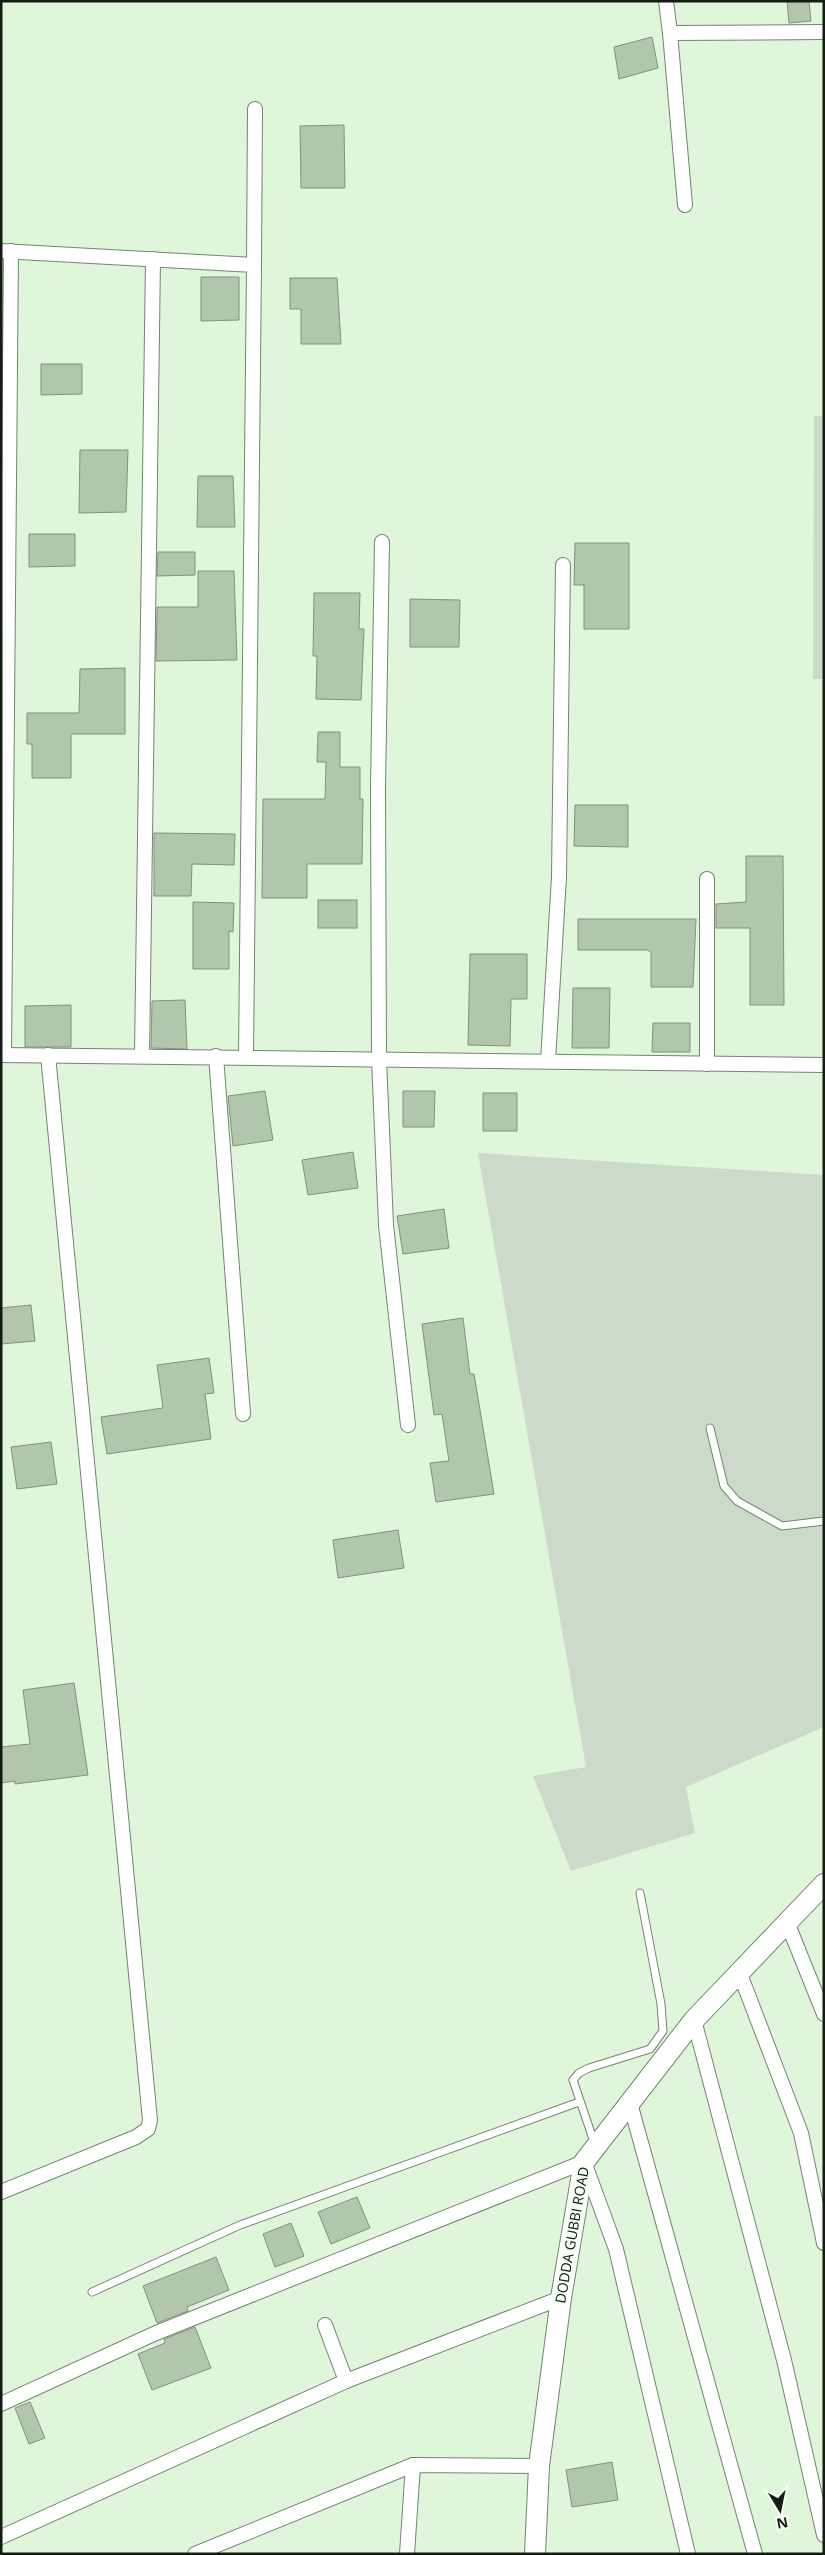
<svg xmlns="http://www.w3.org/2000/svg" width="825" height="2555" font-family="'Open Sans',sans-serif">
<rect width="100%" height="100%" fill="#dff6db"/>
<g fill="#ccdbc9">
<polygon points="814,416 824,416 824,679 813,679"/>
<polygon points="478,1153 824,1175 824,1727 686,1787 695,1833 571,1871 533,1776 586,1767"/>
</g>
<g fill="#b1c6ad" stroke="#7f937b">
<polygon points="787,1 809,1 811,21 789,23"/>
<polygon points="652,37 658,68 619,79 614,47"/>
<polygon points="344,125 345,188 301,188 300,126"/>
<polygon points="201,277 239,277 239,320 201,321"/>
<polygon points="290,278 337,278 341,344 301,344 301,309 290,309"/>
<polygon points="41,364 82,364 82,394 41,395"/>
<polygon points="80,450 128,450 126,512 79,513"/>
<polygon points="198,476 233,476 235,527 197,527"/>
<polygon points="29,534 75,534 75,566 29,567"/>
<polygon points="575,543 629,543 629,629 584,629 584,585 574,585"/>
<polygon points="158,552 195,552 195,575 157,576"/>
<polygon points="198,571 234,571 237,660 156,661 157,607 198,607"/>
<polygon points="314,593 360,593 359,629 364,629 361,700 316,699 317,656 313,656"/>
<polygon points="410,599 460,600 459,647 410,647"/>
<polygon points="125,668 125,734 71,734 71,778 32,778 32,744 27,744 27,713 79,713 80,669"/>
<polygon points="318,732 340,732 340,767 360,767 360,799 363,799 362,864 307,864 307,898 262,898 263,799 325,799 326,762 317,762"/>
<polygon points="575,805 628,805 628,847 574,846"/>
<polygon points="154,833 235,834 234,865 192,864 191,896 154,896"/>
<polygon points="746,856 783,856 784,1005 750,1005 750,928 716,928 716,904 746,902"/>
<rect x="318" y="900" width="39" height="28"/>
<polygon points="193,902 234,903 233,932 229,931 229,969 193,969"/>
<polygon points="578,919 696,919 693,987 651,987 651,952 647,950 578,950"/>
<polygon points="470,954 527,954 527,999 511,999 510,1046 468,1045"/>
<polygon points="573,988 610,988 609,1048 572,1048"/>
<polygon points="185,1000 187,1049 151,1048 152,1001"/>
<polygon points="71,1005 71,1047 25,1047 25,1006"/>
<polygon points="653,1023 690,1023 690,1052 652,1052"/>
<polygon points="265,1091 273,1140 233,1146 228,1096"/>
<polygon points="403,1091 435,1091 434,1127 403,1127"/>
<rect x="483" y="1093" width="34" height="38"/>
<polygon points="353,1152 358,1188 308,1195 302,1160"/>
<polygon points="444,1209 449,1248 403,1254 397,1216"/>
<polygon points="31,1305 35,1341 1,1344 1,1308"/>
<polygon points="463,1318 470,1374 474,1374 494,1494 436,1502 430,1463 449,1461 442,1414 434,1415 422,1324"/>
<polygon points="209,1358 214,1393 205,1394 211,1439 107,1454 101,1417 163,1408 157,1365"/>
<polygon points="51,1442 57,1484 17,1489 11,1447"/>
<polygon points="398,1530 404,1568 338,1578 333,1540"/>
<polygon points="74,1683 88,1775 15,1784 15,1781 1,1783 1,1747 30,1744 23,1690"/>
<polygon points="357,2197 370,2228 331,2244 318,2212"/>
<polygon points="291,2223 304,2256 275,2267 263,2234"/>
<polygon points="216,2257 229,2290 187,2307 188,2311 157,2323 143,2286"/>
<polygon points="195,2327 211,2368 152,2390 138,2354 165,2343 164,2339"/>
<polygon points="30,2402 45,2438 29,2444 15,2408"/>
<polygon points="612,2462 618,2500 572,2507 566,2470"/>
</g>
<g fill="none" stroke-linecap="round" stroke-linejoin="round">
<g stroke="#72866f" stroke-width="9">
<g id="service">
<polyline points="710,1428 724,1486 737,1501 782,1526 824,1521"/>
<polyline points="595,2145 573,2080 579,2073 589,2068 650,2049 663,2031 661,2004 640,1893"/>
<polyline points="92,2292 240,2225 579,2102"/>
</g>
</g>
<g stroke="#72866f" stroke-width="16">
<g id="minor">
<polyline points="666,1 670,33 824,32"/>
<polyline points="670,33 685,205"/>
<polyline points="1,251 254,265 246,1057"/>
<polyline points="254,265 255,109"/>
<polyline points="382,542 378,788 379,1059 386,1225 408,1425"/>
<polyline points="1,1055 824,1065"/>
<polyline points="4,1055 11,251"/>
<polyline points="142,1055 153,259"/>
<polyline points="216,1056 243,1414"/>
<polyline points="548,1061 559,877 563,565"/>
<polyline points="707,1064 707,879"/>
<polyline points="787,1922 824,2014"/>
<polyline points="740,1974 801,2133 824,2243"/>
<polyline points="694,2020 784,2360 824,2535"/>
<polyline points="630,2103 755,2554"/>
<polyline points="1,2192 136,2137 148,2129 150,2120 48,1055"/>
<polyline points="325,2325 346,2381"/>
<polyline points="1,2404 156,2333 584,2162 616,2249 688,2554"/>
<polyline points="1,2537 346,2381 561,2298"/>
<polyline points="195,2554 413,2465 539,2466"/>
<polyline points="407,2554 413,2465"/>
</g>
</g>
<g stroke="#72866f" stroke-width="22">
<polyline id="secondary" points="535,2554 539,2466 561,2298 584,2162 694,2020 824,1884"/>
</g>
<use href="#service" stroke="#fff" stroke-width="7"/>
<use href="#minor" stroke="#fff" stroke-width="14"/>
<use href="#secondary" stroke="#fff" stroke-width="20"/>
</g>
<g text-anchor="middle" stroke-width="5" stroke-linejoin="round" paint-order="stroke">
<g font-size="14" fill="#131b12" stroke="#f5fef4">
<text transform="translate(572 2235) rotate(-80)" y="5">DODDA GUBBI ROAD</text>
</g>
</g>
<rect width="825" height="2555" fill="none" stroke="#131b12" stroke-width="5"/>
<g transform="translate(780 2510) rotate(170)" stroke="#f5fef4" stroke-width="4" paint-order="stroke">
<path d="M0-4L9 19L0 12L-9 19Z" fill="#131b12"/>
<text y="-8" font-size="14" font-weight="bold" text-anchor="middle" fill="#131b12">N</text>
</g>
</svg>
